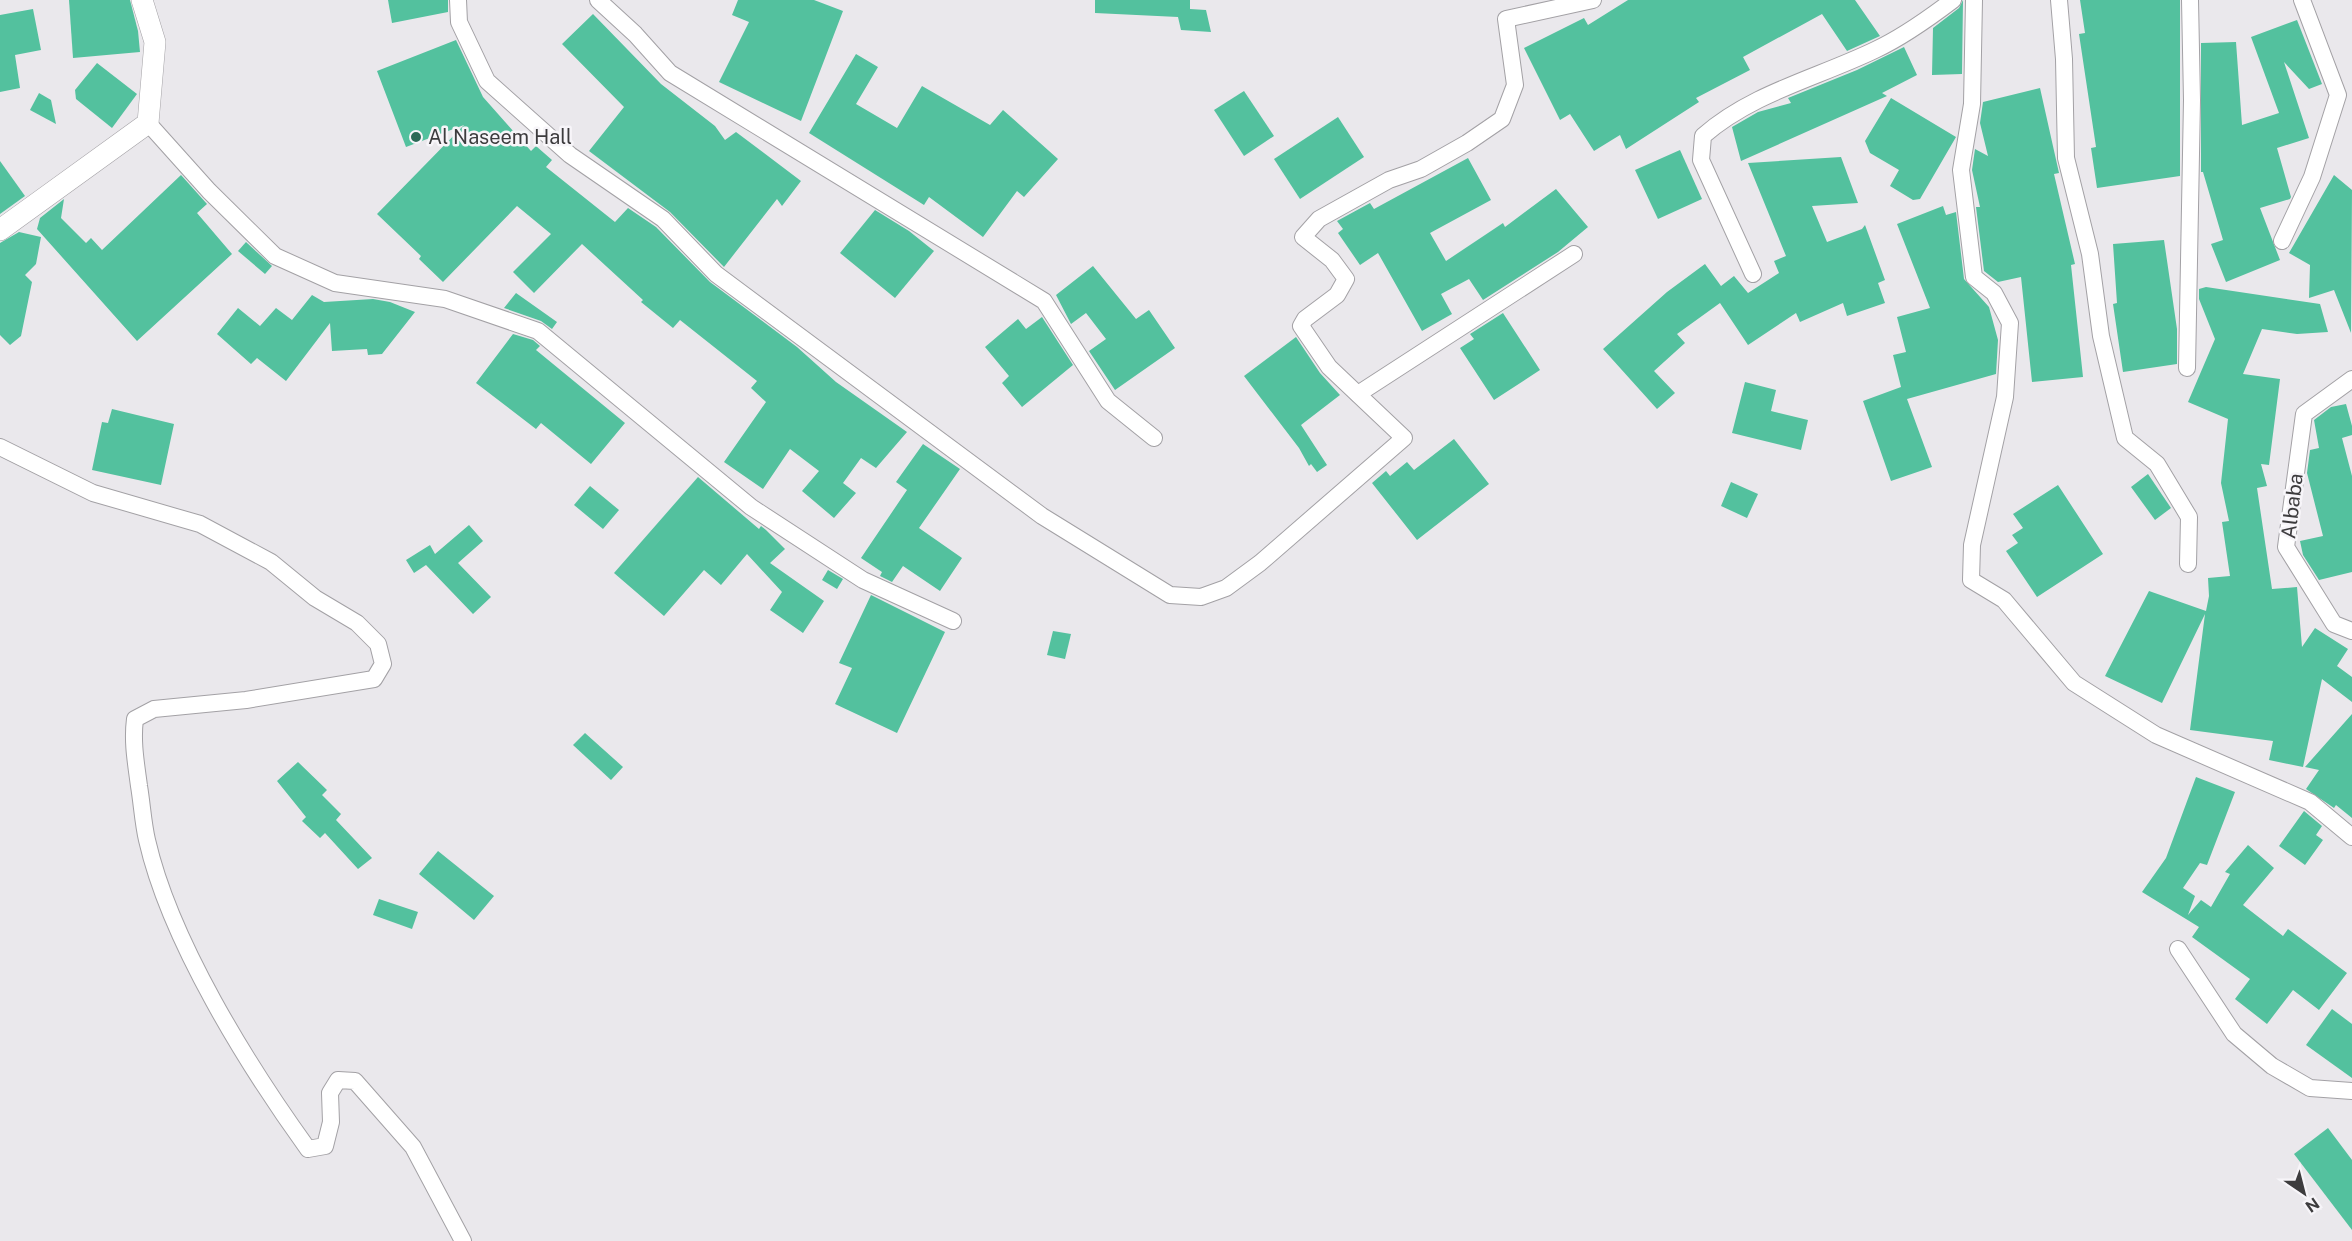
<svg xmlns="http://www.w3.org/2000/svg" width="2352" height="1241" font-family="'Public Sans',sans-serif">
<rect width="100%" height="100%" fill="#eae8ec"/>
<g fill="#53c19e">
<polygon points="69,0 130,0 138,31 140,52 73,58"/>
<polygon points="388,0 448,0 448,12 392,23"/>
<polygon points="738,0 814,0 843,11 801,121 719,82 749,22 732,15"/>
<polygon points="1095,0 1190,0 1190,9 1206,10 1211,32 1181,30 1178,17 1095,13"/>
<polygon points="1628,0 1855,0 1880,36 1847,51 1822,14 1743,57 1750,70 1696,98 1699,102 1626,149 1620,135 1594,151 1570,114 1560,120 1524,48 1584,18 1588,25"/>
<polygon points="1963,0 1962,74 1932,75 1933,28 1959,8"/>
<polygon points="2080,0 2180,0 2180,176 2097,188 2091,148 2096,147 2079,34 2085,33"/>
<polygon points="33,9 41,50 15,55 20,88 0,92 0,15"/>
<polygon points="593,14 661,84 715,126 725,140 736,132 801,181 782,206 777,199 724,267 670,212 589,151 624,107 562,44"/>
<polygon points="2297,20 2322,84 2309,89 2284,62 2309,138 2277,148 2291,197 2290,199 2260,208 2280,260 2226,282 2211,244 2223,240 2203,172 2201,172 2201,43 2236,42 2242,125 2279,113 2251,37"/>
<polygon points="456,40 483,97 531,151 536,146 552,160 546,167 615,222 628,208 656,227 710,282 797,347 836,382 907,432 876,468 861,458 843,483 856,493 834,518 802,491 819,471 790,449 763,489 724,462 766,402 751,388 757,381 680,320 673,328 641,302 643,300 582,244 534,293 513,272 551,234 517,206 443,282 419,259 421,256 377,214 464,125 406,147 377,71"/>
<polygon points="1904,47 1917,75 1882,93 1887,96 1741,161 1732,127 1758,112 1791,103 1788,98 1857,70"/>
<polygon points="856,54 878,67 856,104 897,128 922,86 990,125 1003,110 1058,159 1024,197 1017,191 983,237 929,197 924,205 809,133"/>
<polygon points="97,63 137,94 112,128 76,99 75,90"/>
<polygon points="2040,88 2059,173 2054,174 2075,264 2071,265 2083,377 2032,382 2021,277 1998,282 1984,271 1976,207 1980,207 1972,170 1975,149 1988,156 1980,123 1983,102"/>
<polygon points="1244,91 1274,136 1244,156 1214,110"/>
<polygon points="39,93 51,100 56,124 30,110"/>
<polygon points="1891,98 1956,137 1920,199 1913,200 1890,186 1899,170 1870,153 1865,141"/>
<polygon points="1338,117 1364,157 1300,199 1274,159"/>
<polygon points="1680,150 1702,199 1658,219 1635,170"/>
<polygon points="1841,157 1858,203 1812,206 1827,242 1862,229 1865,225 1885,280 1878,283 1885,303 1847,316 1843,303 1800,322 1796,313 1748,345 1720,303 1677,334 1685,343 1654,371 1675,393 1657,409 1603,349 1667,292 1705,264 1721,286 1734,276 1748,293 1779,273 1774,261 1786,256 1748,163"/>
<polygon points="1468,158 1491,200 1430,233 1446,261 1503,223 1505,227 1556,189 1588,227 1558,252 1483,300 1469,279 1441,294 1452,314 1422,331 1378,253 1360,265 1338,233 1343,229 1337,221 1370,203 1374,209"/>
<polygon points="0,161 25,196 0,214"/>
<polygon points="181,175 207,204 197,213 232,254 137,341 37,229 40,218 64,199 61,218 86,243 91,238 102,250"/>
<polygon points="2334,175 2352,190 2351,333 2334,290 2309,298 2310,265 2289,253"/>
<polygon points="1943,206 1946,215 1956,212 1964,279 1989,307 1998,340 1996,374 1907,399 1932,467 1891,481 1863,401 1901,387 1893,355 1906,352 1897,317 1930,308 1897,224"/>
<polygon points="875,210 909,231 934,251 895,298 840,253"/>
<polygon points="19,232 41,237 36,264 25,275 32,282 21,336 10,345 0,335 0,243"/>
<polygon points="2164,240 2177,329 2177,364 2123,372 2113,304 2117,303 2113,244"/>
<polygon points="246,242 272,266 265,274 238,251"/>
<polygon points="1093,266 1136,319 1149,310 1175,348 1115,390 1089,351 1106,339 1086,313 1071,324 1056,295"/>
<polygon points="2206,287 2320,304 2328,332 2297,334 2262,329 2243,374 2280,379 2269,465 2261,464 2267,486 2257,488 2272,589 2297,587 2302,647 2315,628 2348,649 2337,666 2352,677 2352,702 2322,679 2303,767 2269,760 2273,741 2190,730 2205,614 2162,703 2105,676 2149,591 2206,611 2209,596 2208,578 2230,576 2222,522 2229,521 2221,483 2228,419 2188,402 2215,339 2199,299 2199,289"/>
<polygon points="516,293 557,322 552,329 541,321 504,308"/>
<polygon points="312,295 324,302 373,299 390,302 415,312 382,354 368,355 367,349 332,351 330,323 286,381 257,358 251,364 217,334 238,308 260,326 276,308 292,320"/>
<polygon points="1503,313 1540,370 1494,400 1460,348 1474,339 1470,334"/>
<polygon points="1042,317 1073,365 1022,407 1002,383 1009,376 985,347 1018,319 1026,329"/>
<polygon points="513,334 533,340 540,346 536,350 625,423 591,464 541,423 536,429 476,383"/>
<polygon points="1296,337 1320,373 1340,395 1301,425 1327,465 1317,472 1311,464 1309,466 1299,448 1244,376"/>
<polygon points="1745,382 1776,390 1771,411 1808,420 1801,450 1732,433"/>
<polygon points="2346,404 2352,426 2352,435 2342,438 2352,476 2352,572 2319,580 2303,555 2300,541 2323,536 2307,473 2310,450 2319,448 2314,420 2331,407"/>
<polygon points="112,409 174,424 161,485 92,470 102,422 108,423"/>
<polygon points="1454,439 1489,484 1417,540 1372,483 1386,471 1390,476 1407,462 1414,470"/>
<polygon points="923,444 960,469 919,528 962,558 940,591 903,566 892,582 880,576 882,572 861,558 907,490 896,482"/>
<polygon points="2148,474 2171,508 2155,520 2131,487"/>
<polygon points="698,477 759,529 761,526 766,530 785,549 770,563 824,601 803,633 770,610 782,592 747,554 721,585 704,570 664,616 614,573"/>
<polygon points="1731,482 1758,494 1747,518 1721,506"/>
<polygon points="2058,485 2103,554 2037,597 2006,551 2018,543 2012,535 2023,528 2013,514"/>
<polygon points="590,486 619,510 603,529 574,505"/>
<polygon points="469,525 483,541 458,563 491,597 473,614 426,565 414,573 406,560 430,545 435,554"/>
<polygon points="828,570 843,579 837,589 822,580"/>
<polygon points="871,595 945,632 897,733 835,704 852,668 839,663"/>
<polygon points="1053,631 1071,634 1065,659 1047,655"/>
<polygon points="2352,714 2352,818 2336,805 2334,808 2306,789 2319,770 2305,767"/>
<polygon points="585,733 623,767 611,780 573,745"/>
<polygon points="298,762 327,790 322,795 341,814 336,820 372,858 358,869 325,833 320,838 302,821 306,817 277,781"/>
<polygon points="2196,777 2235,792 2207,865 2200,863 2183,888 2195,896 2188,915 2201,900 2211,907 2230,874 2225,872 2248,845 2274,868 2243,905 2283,936 2288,929 2347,973 2319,1010 2293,990 2267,1024 2235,999 2250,979 2192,937 2199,927 2142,892 2166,858"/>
<polygon points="2304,811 2322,826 2316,835 2323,840 2305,865 2279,846"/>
<polygon points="438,851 494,896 474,920 419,874"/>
<polygon points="379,899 418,912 412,929 373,915"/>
<polygon points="2332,1009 2352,1024 2352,1078 2306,1045"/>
<polygon points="2328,1128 2352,1160 2352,1230 2294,1154"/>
</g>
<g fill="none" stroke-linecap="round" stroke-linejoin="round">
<g stroke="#a3a1a5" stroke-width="18">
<g id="minor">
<polyline points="458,0 459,22 487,81 570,155 663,219 716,274 1042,516 1170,595 1201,597 1226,588 1260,563 1404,438 1329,367 1301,326 1305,319 1337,295 1346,279 1332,260 1303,237 1319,219 1389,180 1421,169 1467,143 1502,119 1515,85 1506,19 1593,0"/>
<polyline points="598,0 635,34 670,73 1044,301 1108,401 1154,438"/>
<polyline points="1974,0 1972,104 1961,170 1974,277 1994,293 2010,323 2005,397 1972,545 1971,580 2004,600 2074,683 2156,735 2310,802 2352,837"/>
<polyline points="2059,0 2064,59 2066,158 2090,254 2101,336 2125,438 2157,464 2189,517 2188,564"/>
<polyline points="148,123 209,191 275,256 335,283 445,299 538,331 751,507 863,580 953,621"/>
<polyline points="2282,241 2312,177 2338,95 2302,0"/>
<path d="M1753,274L1701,160L1703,136C1752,93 1817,78 1875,50C1903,37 1928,19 1953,0"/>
<polyline points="2187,368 2192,100 2190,0"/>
<polyline points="2352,379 2304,414 2286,547 2334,624 2352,631"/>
<polyline points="1358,394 1574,254"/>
<path d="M0,447L93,493L200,524L271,562L315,598L357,623L378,644L383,664L374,679L246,700L154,709L135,719C132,742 136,763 139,786C142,804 143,823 147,840C170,941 248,1066 308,1149L325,1146L331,1122L330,1093L338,1080L355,1081L413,1147L463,1241"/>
<polyline points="2178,949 2234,1034 2272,1066 2310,1088 2352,1091"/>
</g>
</g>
<g stroke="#a3a1a5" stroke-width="22">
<polyline id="tertiary" points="0,230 148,123 155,42 142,0"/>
</g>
<use href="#minor" stroke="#fff" stroke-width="16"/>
<use href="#tertiary" stroke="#fff" stroke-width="21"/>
</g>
<circle fill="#2c6a56" stroke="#f7f5f9" stroke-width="2" cx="416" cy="137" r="6"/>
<g text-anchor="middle" stroke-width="5" stroke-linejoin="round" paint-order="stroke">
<g font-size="20" fill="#3d3c3e" stroke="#f7f5f9" text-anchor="start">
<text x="428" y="144">Al Naseem Hall</text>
</g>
<g font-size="20" fill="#3d3c3e" stroke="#f7f5f9">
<text transform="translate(2292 506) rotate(-83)" y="7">Albaba</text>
</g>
</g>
<g transform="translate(2304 1193) rotate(145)" stroke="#f7f5f9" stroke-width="4.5" paint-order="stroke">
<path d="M0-4.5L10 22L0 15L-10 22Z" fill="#3d3c3e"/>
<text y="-9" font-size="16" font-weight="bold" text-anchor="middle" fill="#3d3c3e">N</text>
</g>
</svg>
